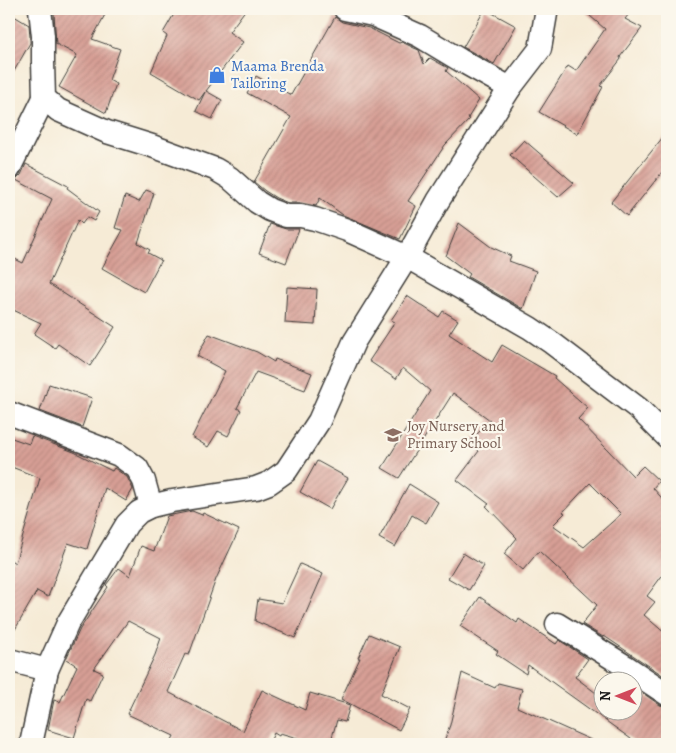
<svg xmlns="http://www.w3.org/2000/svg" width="676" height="753" font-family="Alegreya,serif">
<defs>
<pattern id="building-hatch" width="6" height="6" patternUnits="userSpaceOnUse" patternTransform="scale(1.25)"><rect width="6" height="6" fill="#d79f95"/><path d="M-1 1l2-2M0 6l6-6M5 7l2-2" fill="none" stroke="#b88880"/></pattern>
</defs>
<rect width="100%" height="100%" fill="#fbf7ec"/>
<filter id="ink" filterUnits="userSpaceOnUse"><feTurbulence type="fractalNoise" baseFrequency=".02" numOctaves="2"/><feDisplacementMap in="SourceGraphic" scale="10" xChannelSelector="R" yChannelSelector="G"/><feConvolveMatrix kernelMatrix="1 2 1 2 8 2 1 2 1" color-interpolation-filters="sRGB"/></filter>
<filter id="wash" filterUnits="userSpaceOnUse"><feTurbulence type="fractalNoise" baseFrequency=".0096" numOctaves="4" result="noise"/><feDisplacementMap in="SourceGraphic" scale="20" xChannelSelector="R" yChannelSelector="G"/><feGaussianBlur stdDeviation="1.12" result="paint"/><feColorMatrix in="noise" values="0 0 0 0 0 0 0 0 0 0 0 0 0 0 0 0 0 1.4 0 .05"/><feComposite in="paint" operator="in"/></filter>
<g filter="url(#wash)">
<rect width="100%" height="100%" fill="#f6ebd6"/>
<g id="blocks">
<g fill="url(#building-hatch)" fill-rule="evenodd">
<polygon points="56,9 108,9 92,39 120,49 109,80 116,84 106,113 59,87 77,55 56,44 54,13"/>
<polygon points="177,9 246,9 229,32 243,42 206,91 222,100 212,119 196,111 205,92 199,100 151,72 167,36 163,33"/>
<polygon points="485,9 516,26 494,64 463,47"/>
<polygon points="582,9 633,9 625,19 642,28 620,57 621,59 600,86 603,87 577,134 539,112 568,66 576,71 605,29"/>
<polygon points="9,13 29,25 30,37 30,43 9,80"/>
<polygon points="335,17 342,22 369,28 399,43 402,42 414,48 419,50 424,64 430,58 448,68 446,71 479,100 468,118 470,119 445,145 408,201 416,206 400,239 343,215 320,198 316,206 301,203 288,203 276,198 265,191 254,182 291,117 247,93 256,76 291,95"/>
<polygon points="667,132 667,166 627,216 611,202"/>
<polygon points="524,140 574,183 558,197 510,155"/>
<polygon points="26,164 68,186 67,188 99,212 94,221 87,217 82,224 78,220 49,284 115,327 90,366 58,344 55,348 34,334 41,323 9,308 9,271 15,259 23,263 52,199 16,180 21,175"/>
<polygon points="146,190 154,193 138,243 150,250 148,253 161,260 144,292 102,268 123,230 115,228 125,196 139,202"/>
<polygon points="459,223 491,247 511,256 509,261 536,271 523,309 468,277 470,274 446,256"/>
<polygon points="270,224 286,229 299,229 286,263 259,253"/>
<polygon points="287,287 317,289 315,325 285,323"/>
<path d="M407,296L439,317L443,311L458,320L449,334L492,362L502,345L555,376L554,378L588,408L578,419L633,476L643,466L659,481L653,488L667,504V569L647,596L655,602L644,615L667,635V678L604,636L603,637L582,624L597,605L539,551L523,570L504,554L517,538L486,506L489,504L457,480L479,451L470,442L490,420L453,393L399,478L382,468L430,391L403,368L396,379L369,361L395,322L391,320ZM590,483L621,514L584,547L553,525L565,513L563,512Z"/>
<polygon points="209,334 257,352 274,362 275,359 312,373 305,390 256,372 237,408 241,410 228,436 218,431 208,447 192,437 225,371 197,356"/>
<polygon points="49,384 92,398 82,427 40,411"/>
<polygon points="32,436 74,452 112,471 114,468 127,477 133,489 126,501 105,488 87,549 68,543 48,597 37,591 9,640 9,559 15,563 40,478 9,466 9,437 29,444"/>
<polygon points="317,461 348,478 330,509 300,492"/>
<polygon points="409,484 438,502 426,523 412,515 395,547 379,538"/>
<polygon points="192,511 202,515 203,513 239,530 216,579 189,655 185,654 168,692 243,731 262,690 305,710 310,693 350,705 345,722 337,720 330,744 318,744 280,733 279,736 274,733 269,744 170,744 174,736 127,714 155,655 161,638 128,621 94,669 103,673 90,701 86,699 74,738 48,730 54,700 60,702 77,666 66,659 80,629 108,587 106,585 119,568 130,576 141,546 154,551 167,516"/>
<polygon points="463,553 484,566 469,590 448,578"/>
<polygon points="300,564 323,574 295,638 255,621 258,599 282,603"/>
<polygon points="480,597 517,623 519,619 556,644 559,640 588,659 575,677 604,699 604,710 634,710 634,687 660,705 667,707 667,744 638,744 528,665 526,674 496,654 498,651 460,626"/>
<polygon points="369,634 400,647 381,694 410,709 399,730 341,699 360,658 358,658"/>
<polygon points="462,673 495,688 498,683 522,689 517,707 600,744 443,744 450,725"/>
</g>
</g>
</g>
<g filter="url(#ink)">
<use href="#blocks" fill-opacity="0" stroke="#3d3b38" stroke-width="1"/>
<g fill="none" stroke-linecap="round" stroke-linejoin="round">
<g stroke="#3d3b38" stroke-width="25">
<g id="minor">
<polyline points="40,9 43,36 43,62 44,98 58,110 107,132 152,146 215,169 230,178 257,202 270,210 286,216 301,216 315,219 347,230 407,257 530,328 552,343 639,409 667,437"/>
<polyline points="345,9 373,15 420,36 460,60 510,88"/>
<polyline points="9,169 44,98"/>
<polyline points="9,413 119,455 137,468 144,481 151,506"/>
<polyline points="557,624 625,666 667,694"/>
<polyline points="9,660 47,670"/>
<polyline points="31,744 47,670 68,623 127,524 139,512 151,506 172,501 256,488 269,483 286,471 319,421 354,342 407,257 438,201 510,88 540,49 546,14 546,9"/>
</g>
</g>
<use href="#minor" stroke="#fff" stroke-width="22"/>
</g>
</g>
<defs>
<g id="shop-bare" transform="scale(1.35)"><path d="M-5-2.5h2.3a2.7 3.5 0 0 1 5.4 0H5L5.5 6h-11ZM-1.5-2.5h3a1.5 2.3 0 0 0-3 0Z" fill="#3f7fe0" stroke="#fbf7ec" stroke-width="2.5" paint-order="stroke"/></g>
<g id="school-bare" transform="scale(1.35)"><path d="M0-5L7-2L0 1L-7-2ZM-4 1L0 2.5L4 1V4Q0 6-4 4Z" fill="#8d6e63" stroke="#fbf7ec" stroke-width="2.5" paint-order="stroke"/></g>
</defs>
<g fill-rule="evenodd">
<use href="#shop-bare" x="217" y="75"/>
<use href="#school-bare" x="393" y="435"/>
</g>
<g text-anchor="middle" stroke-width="4.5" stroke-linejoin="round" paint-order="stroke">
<g font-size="15" fill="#366cbe" stroke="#fbf7ec" text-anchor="start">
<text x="231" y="71">Maama Brenda<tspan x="231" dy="17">Tailoring</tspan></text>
</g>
<g font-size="15" fill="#785e54" stroke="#fbf7ec" text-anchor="start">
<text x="407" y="431">Joy Nursery and<tspan x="407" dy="17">Primary School</tspan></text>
</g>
</g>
<rect width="676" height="753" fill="none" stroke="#fbf7ec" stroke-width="30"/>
<g transform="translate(618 696) rotate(270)"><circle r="24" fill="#fbf7ec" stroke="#a29f99"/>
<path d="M0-4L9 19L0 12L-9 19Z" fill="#d1495b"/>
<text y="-8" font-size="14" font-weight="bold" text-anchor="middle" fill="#1c1c1c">N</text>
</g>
</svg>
